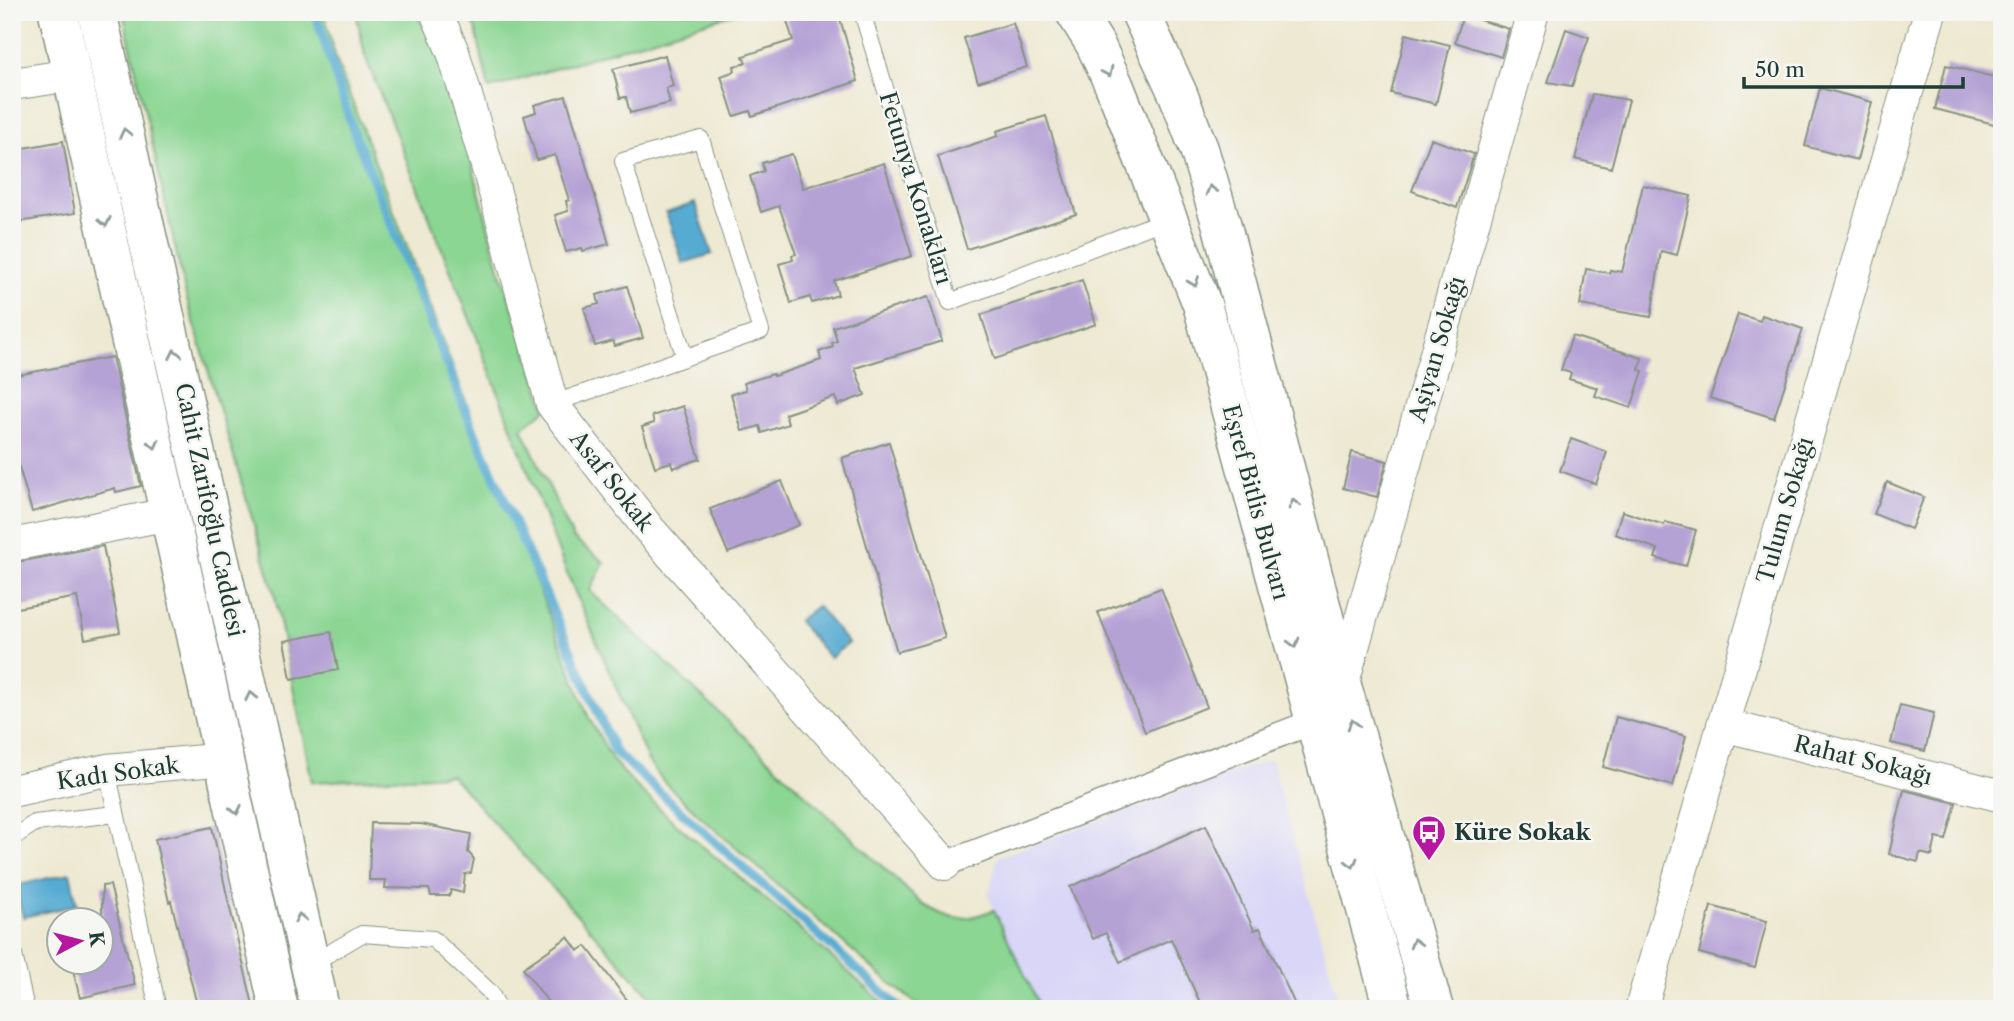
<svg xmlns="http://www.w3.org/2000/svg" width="2014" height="1021" font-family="'Libre Caslon Text',serif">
<rect width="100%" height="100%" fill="#f6f6f2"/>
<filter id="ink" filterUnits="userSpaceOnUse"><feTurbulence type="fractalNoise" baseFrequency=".0143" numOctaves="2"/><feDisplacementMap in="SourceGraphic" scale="14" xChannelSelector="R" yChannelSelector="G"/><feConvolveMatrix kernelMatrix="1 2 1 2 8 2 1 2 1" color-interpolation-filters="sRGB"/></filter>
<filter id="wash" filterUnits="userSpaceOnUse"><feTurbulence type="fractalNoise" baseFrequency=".00686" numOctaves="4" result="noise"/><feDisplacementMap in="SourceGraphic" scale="28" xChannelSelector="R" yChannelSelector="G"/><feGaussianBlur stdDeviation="1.57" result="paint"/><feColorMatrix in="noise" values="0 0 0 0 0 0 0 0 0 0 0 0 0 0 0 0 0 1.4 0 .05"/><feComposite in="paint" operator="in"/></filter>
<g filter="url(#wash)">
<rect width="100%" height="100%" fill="#eee9d2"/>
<polygon fill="#d9d6f7" points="1271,759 1341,1009 1041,1009 988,896 998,857"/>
<g fill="#8bd693" stroke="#558a64" stroke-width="2">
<polygon points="123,12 324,12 336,59 440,334 589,718 613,761 639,789 676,824 775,907 890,1009 662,1009 451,775 312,782 274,592 186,296"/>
<path d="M356,12H414L432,38L461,121L497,261L546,409L522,428L573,538L604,562L590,591L922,904C955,922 958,922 994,910L1041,1009H923L880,975L702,818L664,782L648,761L566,571L478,340L365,56Z"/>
<polygon points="467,12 739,12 489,89 476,30"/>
</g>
<g fill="#57abd2" stroke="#3b7483" stroke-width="2">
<polygon points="695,203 712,254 683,263 666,213"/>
<polygon points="817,606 848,643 830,658 798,621"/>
<polygon points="70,873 77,905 23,917 15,886"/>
</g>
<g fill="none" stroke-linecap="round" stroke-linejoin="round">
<polyline stroke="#57abd2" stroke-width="9" points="315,12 352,127 469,419 615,752 901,1009"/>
</g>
<g id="blocks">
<g fill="#b5a2d5">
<polygon points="784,12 838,12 858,81 752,116 750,111 734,116 721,76 735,71 734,66 746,63 743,56 793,40"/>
<polygon points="1463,15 1509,29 1501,57 1455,42"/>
<polygon points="1013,23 1027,67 978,82 964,38"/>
<polygon points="1566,29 1589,37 1572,86 1548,82"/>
<polygon points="1406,34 1450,45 1436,104 1391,93"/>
<polygon points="665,55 673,86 666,88 670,103 630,113 626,97 620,98 613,69"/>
<polygon points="1946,65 2002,79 2002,109 1998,125 1935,109"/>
<polygon points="1820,88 1872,102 1857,160 1805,146"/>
<polygon points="1592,94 1629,100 1611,168 1575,159"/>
<polygon points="566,96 609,244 583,251 582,248 566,252 555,215 568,211 566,201 569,200 555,155 537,160 524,116 536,112 534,105"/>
<polygon points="1046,116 1076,214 967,249 938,156 998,136 997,131"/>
<polygon points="1431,139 1474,154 1457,208 1412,191"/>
<polygon points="63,141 75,213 12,223 12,150"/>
<polygon points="792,154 803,188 884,163 912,256 834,281 838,295 812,303 810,297 791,303 779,264 793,260 792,255 796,254 779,206 761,212 750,176 764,171 762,163"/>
<polygon points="1643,185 1691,196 1677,255 1661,251 1651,317 1580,305 1586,269 1609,273 1610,270 1622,272"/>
<polygon points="1082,280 1096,324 995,359 981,315"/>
<polygon points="627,286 643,338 615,346 613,341 595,346 584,308 599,304 597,295"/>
<polygon points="928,297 942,341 855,368 865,395 838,405 835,397 785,414 788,424 762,433 760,426 742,431 731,394 746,390 744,383 773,374 774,376 821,360 819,352 833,347 832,343 837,341 833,327"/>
<polygon points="1738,314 1760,321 1762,315 1803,329 1774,418 1710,398"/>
<polygon points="1572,336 1642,358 1639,370 1643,371 1631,408 1595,396 1598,388 1569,379 1571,373 1561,370"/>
<polygon points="112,357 141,486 116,492 115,488 32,512 12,443 12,376"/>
<polygon points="683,406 700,459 673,468 671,462 655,467 642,427 654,423 652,416"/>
<polygon points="1571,439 1607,452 1596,484 1560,471"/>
<polygon points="889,442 945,638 897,652 842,458"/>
<polygon points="1352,452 1387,461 1377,497 1343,488"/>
<polygon points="782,481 799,525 728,553 710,509"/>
<polygon points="1887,482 1924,497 1911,529 1874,514"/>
<polygon points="1622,511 1664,525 1665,522 1696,530 1686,566 1655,558 1658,549 1615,534"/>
<polygon points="103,546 120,632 85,639 77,597 12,609 12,563"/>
<polygon points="1161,588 1207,707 1145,732 1098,612"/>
<polygon points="331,632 338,670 291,679 284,641"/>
<polygon points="1900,705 1934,713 1925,751 1891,743"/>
<polygon points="1616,717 1686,736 1673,786 1603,767"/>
<polygon points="1904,790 1956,803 1946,840 1936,838 1932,856 1920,853 1918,862 1889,854"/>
<polygon points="371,823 421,824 471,834 468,852 474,859 471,873 465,874 463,893 451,890 449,896 431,896 429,889 385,888 386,880 369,880"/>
<polygon points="1206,825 1254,930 1260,928 1297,1009 1203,1009 1171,939 1120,962 1106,933 1093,939 1070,887"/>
<polygon points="212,827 228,900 254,1009 198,1009 171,901 169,902 155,839"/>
<polygon points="110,885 135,985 80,998 71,962 102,962 102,886"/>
<polygon points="1711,906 1767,921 1755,968 1699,953"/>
<polygon points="568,937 578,951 586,946 634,1009 553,1009 523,968"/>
</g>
</g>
</g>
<g filter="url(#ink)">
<use href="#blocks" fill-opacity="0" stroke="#869383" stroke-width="2"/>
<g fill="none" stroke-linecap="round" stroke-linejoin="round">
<g stroke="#869383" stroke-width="18">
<g id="service">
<polyline points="862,12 950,302 1168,219"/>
<polyline points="552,404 761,331 701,139 623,161 685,358"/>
<polyline points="107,770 158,1009"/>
<polyline points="12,838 35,823 116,814"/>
<polyline points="12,946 26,1009"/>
<polyline points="311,964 362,934 433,939 490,992 499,1009"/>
</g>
</g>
<g stroke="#869383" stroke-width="27">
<polyline id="pedestrian" points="945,864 1315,721"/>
</g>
<g stroke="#869383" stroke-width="34">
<g id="minor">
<polyline points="436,12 453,52 494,189 552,404 649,529 945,864"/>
<polyline points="12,84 72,75"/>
<polyline points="12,545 169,514"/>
<polyline points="1342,686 1533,12"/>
<polyline points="1723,725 2002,796"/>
<polyline points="12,791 107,770 225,759"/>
<polyline points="1641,1009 1930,12"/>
</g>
</g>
<g stroke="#869383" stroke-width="41">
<g id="secondary">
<polyline points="58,12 279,1009"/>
<polyline points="97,12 320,1009"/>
</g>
</g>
<g stroke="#869383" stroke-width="41">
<g id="primary">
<polyline points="1075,12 1095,44 1114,85 1202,304 1393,1009"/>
<polyline points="1140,12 1178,94 1199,149 1222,226 1342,686 1434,1009"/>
</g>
</g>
<use href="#service" stroke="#fff" stroke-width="16"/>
<use href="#pedestrian" stroke="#fff" stroke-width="24"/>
<use href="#minor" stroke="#fff" stroke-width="32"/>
<use href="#secondary" stroke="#fff" stroke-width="38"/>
<use href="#primary" stroke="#fff" stroke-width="38"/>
</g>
<defs><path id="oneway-chevron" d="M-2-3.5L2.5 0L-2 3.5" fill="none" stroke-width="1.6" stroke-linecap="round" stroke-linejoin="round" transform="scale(1.75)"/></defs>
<g stroke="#8f9e9a">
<use href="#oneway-chevron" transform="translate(1108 72) rotate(65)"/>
<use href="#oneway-chevron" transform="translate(125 133) rotate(-103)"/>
<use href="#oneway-chevron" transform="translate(1211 190) rotate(-107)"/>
<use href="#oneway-chevron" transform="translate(105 222) rotate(78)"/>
<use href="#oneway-chevron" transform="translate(1194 282) rotate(69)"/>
<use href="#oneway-chevron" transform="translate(175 354) rotate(-102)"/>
<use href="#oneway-chevron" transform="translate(154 444) rotate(77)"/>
<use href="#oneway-chevron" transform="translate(1294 504) rotate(-105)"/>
<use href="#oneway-chevron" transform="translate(1294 643) rotate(75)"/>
<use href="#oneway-chevron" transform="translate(251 696) rotate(-102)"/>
<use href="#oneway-chevron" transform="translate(1353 724) rotate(-106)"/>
<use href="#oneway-chevron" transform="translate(236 810) rotate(78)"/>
<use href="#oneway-chevron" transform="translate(1352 863) rotate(75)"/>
<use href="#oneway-chevron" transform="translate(300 918) rotate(-102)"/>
<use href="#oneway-chevron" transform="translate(1415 943) rotate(-106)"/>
</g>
</g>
<defs>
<g id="bus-pin" transform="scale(1.75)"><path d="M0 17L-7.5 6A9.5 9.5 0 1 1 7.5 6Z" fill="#b5179e" stroke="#f6f6f2"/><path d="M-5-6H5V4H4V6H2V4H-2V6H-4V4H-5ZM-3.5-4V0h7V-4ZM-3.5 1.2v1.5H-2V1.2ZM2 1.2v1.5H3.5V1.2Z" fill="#fff"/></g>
</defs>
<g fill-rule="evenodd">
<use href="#bus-pin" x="1429" y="832"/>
</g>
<g text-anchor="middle" stroke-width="5" stroke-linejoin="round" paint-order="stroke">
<g font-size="23" fill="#1f3d34" stroke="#f6f6f2">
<text transform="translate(916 188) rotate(73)" y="8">Fetunya Konakları</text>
<text transform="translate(1437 349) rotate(-74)" y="8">Aşiyan Sokağı</text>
<text transform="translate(612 481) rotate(52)" y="8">Asaf Sokak</text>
<text transform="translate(1256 502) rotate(75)" y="8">Eşref Bitlis Bulvarı</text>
<text transform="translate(210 510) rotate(78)" y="8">Cahit Zarifoğlu Caddesi</text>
<text transform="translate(1785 510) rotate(-74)" y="8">Tulum Sokağı</text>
<text transform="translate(1863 760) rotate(14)" y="8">Rahat Sokağı</text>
<text transform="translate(118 773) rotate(-8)" y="8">Kadı Sokak</text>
</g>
<g font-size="23" font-weight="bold" fill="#1f3d34" stroke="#f6f6f2" text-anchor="start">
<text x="1454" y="840">Küre Sokak</text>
</g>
</g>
<rect width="2014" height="1021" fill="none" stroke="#f6f6f2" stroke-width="42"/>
<g transform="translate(80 941) rotate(83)"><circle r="33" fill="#f6f6f2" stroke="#a0aca6" stroke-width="2"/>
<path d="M0-5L12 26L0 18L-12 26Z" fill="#b5179e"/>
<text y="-10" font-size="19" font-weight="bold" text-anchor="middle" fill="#1f3d34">K</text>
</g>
<path d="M1744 77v10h219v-10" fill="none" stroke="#1f3d34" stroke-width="3.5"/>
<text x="1755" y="77" font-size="21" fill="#1f3d34" stroke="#f6f6f2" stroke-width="5" paint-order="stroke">50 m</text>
</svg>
